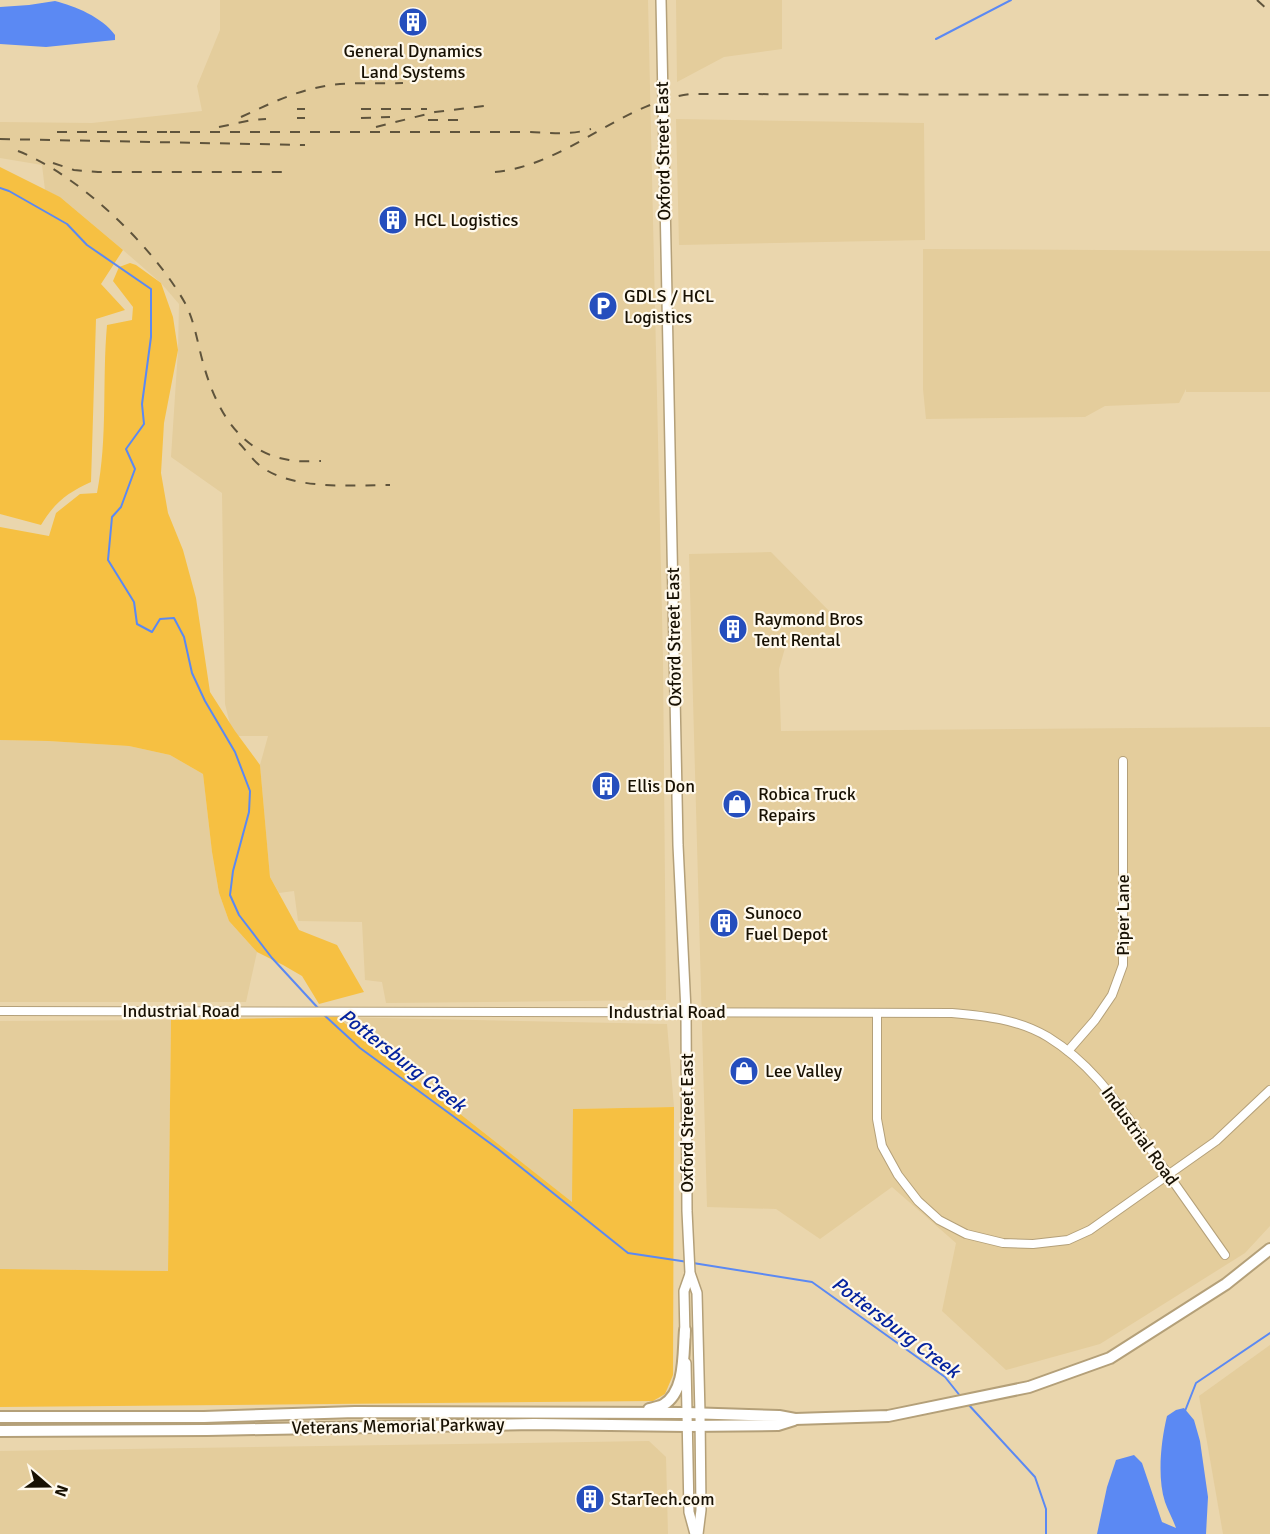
<svg xmlns="http://www.w3.org/2000/svg" width="1270" height="1534" font-family="Signika,sans-serif">
<rect width="100%" height="100%" fill="#ead6ad"/>
<g fill="#e4cd9c">
<polygon points="220,0 648,0 663,659 666,1000 386,1003 382,982 365,980 362,922 298,921 294,891 279,893 270,877 260,765 268,736 233,736 225,704 222,493 171,457 178,350 179,304 161,283 123,250 60,197 45,190 42,165 0,158 0,122 92,123 202,111 197,86 220,30"/>
<polygon points="676,0 782,0 782,49 724,57 677,82"/>
<polygon points="676,119 924,123 925,240 679,245"/>
<polygon points="923,249 1270,251 1270,392 1186,392 1186,389 1179,403 1105,406 1085,417 926,419 923,389"/>
<polygon points="771,552 839,621 832,638 785,648 779,669 781,731 1270,727 1270,1226 1245,1253 1100,1344 1006,1370 942,1311 956,1243 892,1187 820,1239 776,1209 707,1207 689,554"/>
<polygon points="0,740 48,741 129,746 170,755 203,774 212,852 219,893 229,921 257,952 246,1002 0,1002"/>
<polygon points="337,1017 667,1024 674,1107 573,1109 573,1203"/>
<polygon points="171,1020 168,1271 0,1269 0,1021"/>
<polygon points="1270,1345 1270,1534 1223,1534 1199,1396"/>
<polygon points="649,1441 666,1457 668,1534 0,1534 0,1451"/>
</g>
<g fill="#f6c042">
<path d="M0,167L60,197L123,250L101,284L125,310L96,319L91,482C67,493 55,502 41,525L0,514Z"/>
<path d="M130,263L136,265L161,283L173,317L178,350L164,423L161,473L168,513L183,550L196,598L210,692L235,731L260,765L270,877L299,930L337,945L364,992L319,1004L302,976L283,965L257,952L229,921L219,893L212,852L203,774L170,755L129,746L48,741L0,740V527L49,536L56,513L80,494L97,493C108,438 102,381 107,325L132,320L133,307L113,281L119,267Z"/>
<polygon points="337,1017 572,1202 573,1109 674,1107 673,1375 665,1394 653,1401 0,1407 0,1269 168,1271 171,1020"/>
</g>
<g fill="#5b89f3">
<path d="M55,1C75,6 102,17 115,35V40L46,47L0,44V7L29,5Z"/>
<path d="M1184,1408L1194,1420L1200,1441L1208,1497L1206,1534H1097L1107,1487L1116,1460L1134,1455L1142,1463L1162,1522L1176,1528C1173,1519 1168,1511 1165,1502C1157,1477 1161,1441 1167,1416L1176,1410Z"/>
</g>
<g fill="none" stroke-linecap="round" stroke-linejoin="round">
<g stroke="#5b89f3" stroke-width="2">
<polyline points="936,39 1011,0"/>
<polyline points="0,188 9,191 67,224 87,245 151,289 151,337 142,404 144,424 126,449 135,469 121,507 112,517 108,560 134,602 137,624 152,632 160,619 174,618 184,637 192,673 205,701 235,752 250,791 249,812 233,871 230,895 239,915 272,958 318,1008"/>
<polyline points="323,1014 360,1048 498,1149 628,1253 688,1262"/>
<polyline points="693,1263 812,1282 945,1377 961,1397"/>
<polyline points="967,1403 1035,1477 1046,1509 1046,1534"/>
<polyline points="1185,1411 1196,1383 1270,1333"/>
</g>
<g stroke="#b4a079" stroke-width="10">
<g id="minor">
<path d="M0,1011L952,1013C985,1016 1018,1019 1048,1037C1095,1066 1119,1106 1151,1150C1176,1185 1200,1220 1225,1255"/>
<polyline points="877,1013 877,1119 882,1146 898,1175 918,1201 939,1220 966,1234 1003,1243 1033,1244 1068,1240 1090,1230 1216,1141 1270,1090"/>
<polyline points="1068,1051 1095,1020 1112,995 1123,965 1123,761"/>
</g>
</g>
<g stroke="#b4a079" stroke-width="12">
<g id="major">
<polyline points="661,0 678,845 686,1011 687,1211 690,1273 697,1293 700,1414 701,1510 698,1534"/>
<polyline points="685,1337 684,1291 690,1274"/>
<polyline points="686,1363 689,1512 695,1534"/>
</g>
</g>
<g stroke="#b4a079" stroke-width="14">
<g id="highway">
<path d="M649,1409C653,1408 659,1407 663,1405C686,1392 683,1353 685,1330"/>
<polyline points="0,1417 204,1417 355,1412 687,1413 779,1416 795,1419 888,1416 1029,1387 1110,1358 1226,1284 1270,1249"/>
<polyline points="0,1431 207,1430 534,1424 687,1426 778,1425 794,1420"/>
</g>
</g>
<use href="#minor" stroke="#fff" stroke-width="8"/>
<use href="#major" stroke="#fff" stroke-width="9"/>
<use href="#highway" stroke="#fff" stroke-width="10"/>
<g stroke="#5f543c" stroke-width="2" stroke-dasharray="10 10" stroke-linecap="butt">
<polyline points="1257,0 1270,12"/>
<polyline points="297,109 305,109"/>
<polyline points="361,109 427,109"/>
<path d="M241,117C265,106 289,94 315,88C343,81 375,84 403,83"/>
<polyline points="297,118 305,118"/>
<polyline points="361,118 390,117"/>
<polyline points="428,120 461,120"/>
<polyline points="219,127 252,120 266,119"/>
<polyline points="376,127 435,112 493,105"/>
<polyline points="57,132 177,132"/>
<path d="M170,132H524C547,132 568,136 591,129"/>
<polyline points="0,139 305,145"/>
<path d="M18,151C79,175 153,246 185,303C194,320 197,340 202,359C214,405 237,452 289,460C299,462 310,461 321,461"/>
<polyline points="53,163 74,170 98,172 289,172"/>
<path d="M495,172C567,165 619,104 690,94L1270,95"/>
<path d="M239,443C245,449 251,458 258,464C289,491 351,485 390,485"/>
</g>
</g>
<defs>
<g id="building-disc" transform="scale(1.5)"><circle r="9.5" fill="#254ebd" stroke="#fff9ec"/><path d="M-4-6H4V6H1V3H-1V6H-4ZM-2.5-4.3h1.7v1.8h-1.7ZM.8-4.3h1.7v1.8H.8ZM-2.5-1h1.7V.8h-1.7ZM.8-1h1.7V.8H.8Z" fill="#fff"/></g>
<g id="parking-disc" transform="scale(1.5)"><circle r="9.5" fill="#254ebd" stroke="#fff9ec"/><path d="M-3.5-5.5H1a3.5 3.5 0 0 1 0 7H-1V5.5H-3.5ZM-1-3.4V-.6H.8a1.4 1.4 0 0 0 0-2.8Z" fill="#fff"/></g>
<g id="shop-disc" transform="scale(1.5)"><circle r="9.5" fill="#254ebd" stroke="#fff9ec"/><path d="M-5-2.5h2.3a2.7 3.5 0 0 1 5.4 0H5L5.5 6h-11ZM-1.5-2.5h3a1.5 2.3 0 0 0-3 0Z" fill="#fff"/></g>
</defs>
<g fill-rule="evenodd">
<use href="#building-disc" x="413" y="22"/>
<use href="#building-disc" x="393" y="220"/>
<use href="#parking-disc" x="603" y="306"/>
<use href="#building-disc" x="733" y="629"/>
<use href="#building-disc" x="606" y="786"/>
<use href="#shop-disc" x="737" y="804"/>
<use href="#building-disc" x="724" y="923"/>
<use href="#shop-disc" x="744" y="1071"/>
<use href="#building-disc" x="590" y="1499"/>
</g>
<g text-anchor="middle" stroke-width="4.5" stroke-linejoin="round" paint-order="stroke">
<g font-size="18" fill="#181103" stroke="#fff9ec" text-anchor="start">
<text x="413" y="57" text-anchor="middle">General Dynamics<tspan x="413" dy="21">Land Systems</tspan></text>
<text x="414" y="226">HCL Logistics</text>
<text x="624" y="302">GDLS / HCL<tspan x="624" dy="21">Logistics</tspan></text>
<text x="754" y="625">Raymond Bros<tspan x="754" dy="21">Tent Rental</tspan></text>
<text x="627" y="792">Ellis Don</text>
<text x="758" y="800">Robica Truck<tspan x="758" dy="21">Repairs</tspan></text>
<text x="745" y="919">Sunoco<tspan x="745" dy="21">Fuel Depot</tspan></text>
<text x="765" y="1077">Lee Valley</text>
<text x="611" y="1505">StarTech.com</text>
</g>
<g font-size="18" fill="#181103" stroke="#fff9ec">
<text transform="translate(663 151) rotate(-91)" y="6">Oxford Street East</text>
<text transform="translate(674 637) rotate(-91)" y="6">Oxford Street East</text>
<text transform="translate(1123 915) rotate(-90)" y="6">Piper Lane</text>
<text x="181" y="1017">Industrial Road</text>
<text x="667" y="1018">Industrial Road</text>
<text transform="translate(687 1123) rotate(-90)" y="6">Oxford Street East</text>
<text transform="translate(1140 1136) rotate(54)" y="6">Industrial Road</text>
<text transform="translate(398 1426) rotate(-1)" y="6">Veterans Memorial Parkway</text>
</g>
<g font-size="20" font-style="italic" fill="#05239e" stroke="#fff9ec">
<text transform="translate(403 1060) rotate(38)" y="7">Pottersburg Creek</text>
<text transform="translate(896 1327) rotate(37)" y="7">Pottersburg Creek</text>
</g>
</g>
<g transform="translate(48 1486) rotate(110)" stroke="#fff9ec" stroke-width="4.5" paint-order="stroke">
<path d="M0-4.5L10 22L0 15L-10 22Z" fill="#181103"/>
<text y="-9" font-size="16" font-weight="bold" text-anchor="middle" fill="#181103">N</text>
</g>
</svg>
